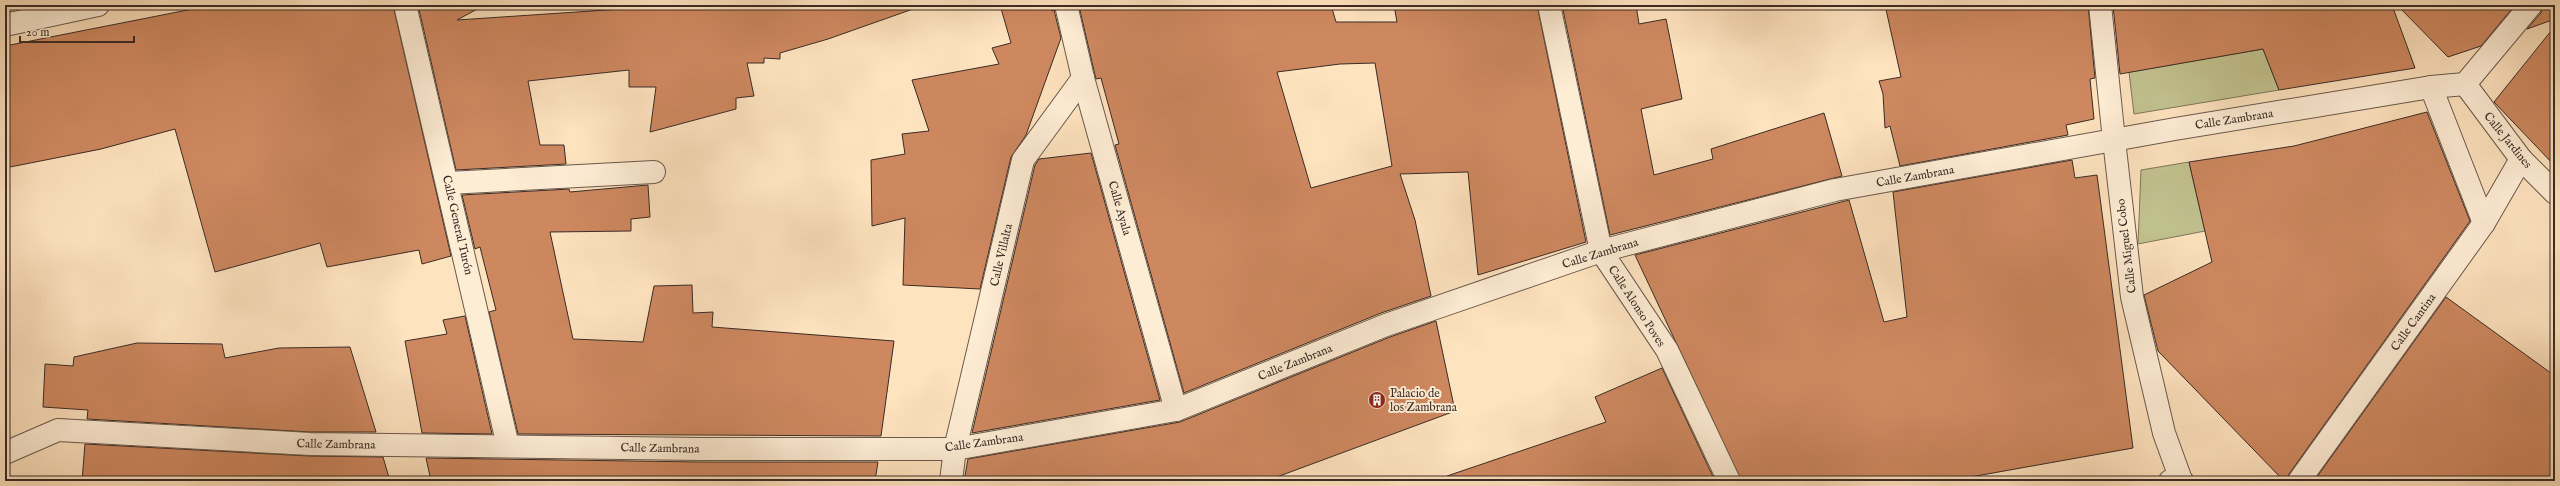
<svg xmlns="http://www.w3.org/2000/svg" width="2560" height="486" font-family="'IM FELL English',serif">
<rect width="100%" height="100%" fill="#fee3bf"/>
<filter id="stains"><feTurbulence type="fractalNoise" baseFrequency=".005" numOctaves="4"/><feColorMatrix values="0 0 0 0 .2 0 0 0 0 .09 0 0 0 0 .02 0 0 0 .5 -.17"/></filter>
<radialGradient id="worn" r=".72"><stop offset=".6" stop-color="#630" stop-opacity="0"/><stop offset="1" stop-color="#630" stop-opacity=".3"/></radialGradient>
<g fill="#c2c390" stroke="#7e775b">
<polygon points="2263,49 2279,90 2134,114 2129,72"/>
<polygon points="2189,162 2205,231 2138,244 2141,170"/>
</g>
<g fill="#ce8860" stroke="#3a2b26" fill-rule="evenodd">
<polygon points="213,5 393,5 451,256 422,264 419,250 327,267 320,243 215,272 175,129 101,149 5,168 5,46"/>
<polygon points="418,5 485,5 457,20 682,5 912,5 913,9 828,39 780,53 780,59 764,58 764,63 747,63 754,96 736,98 736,109 650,132 656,87 629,87 629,70 528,81 540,145 564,145 566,164 456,170"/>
<polygon points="1000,5 1051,5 1052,11 1054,10 1061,38 1026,135 1011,157 980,289 903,285 905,218 872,226 871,160 905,154 902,134 929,131 912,80 999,64 992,48 1011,43"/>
<path d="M1331,5L1336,22H1397L1394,5H1537L1586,242L1478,275L1468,172L1400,174L1415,220L1431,296L1381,313L1184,393L1115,145L1119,144L1101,78L1096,79L1095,75L1079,6ZM1375,63L1392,166L1311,188L1277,72L1340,64Z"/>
<polygon points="1562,5 1636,5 1639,24 1666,19 1682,99 1641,109 1654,175 1713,159 1711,149 1824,113 1842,176 1610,235"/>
<polygon points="1885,5 2088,5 2095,78 2090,79 2094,119 2066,125 2068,135 1900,166 1890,126 1885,128 1883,94 1879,81 1901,77"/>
<polygon points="2113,5 2392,5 2415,68 2279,90 2263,49 2120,74"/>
<polygon points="2397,5 2515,5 2481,46 2448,57"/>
<polygon points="2543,5 2555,5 2555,19 2527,29 2541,13"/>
<polygon points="2555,26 2555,166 2494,102"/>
<polygon points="2427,112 2470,221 2289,474 2287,481 2284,481 2158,351 2144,295 2212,262 2189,162 2294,146"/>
<polygon points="1091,153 1160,400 972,433 1035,165 1039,159"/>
<polygon points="2072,160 2075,178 2097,175 2133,448 1948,481 1741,481 1635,255 1849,200 1884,322 1907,317 1893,192"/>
<polygon points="648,185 650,217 631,219 631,231 550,232 573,339 643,342 654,286 692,285 693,313 713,312 712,327 894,341 881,436 518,434 489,312 496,310 480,247 475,249 462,195 569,189 570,192"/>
<polygon points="2446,297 2555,376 2555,481 2314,481"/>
<polygon points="465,316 492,434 422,433 405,341 447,334 443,320"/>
<polygon points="1436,321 1455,411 1266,481 964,481 968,459 1180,422 1390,337"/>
<polygon points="137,343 222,344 225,358 279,348 350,347 376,432 310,432 87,419 88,410 43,407 45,364 73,366 74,357"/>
<polygon points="1662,368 1715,481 1448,481 1447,476 1606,422 1595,397"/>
<polygon points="85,444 309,456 383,457 390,481 82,481"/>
<polygon points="426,458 701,462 878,462 875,481 431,481"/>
</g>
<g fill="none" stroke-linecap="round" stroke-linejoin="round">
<g stroke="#6b594c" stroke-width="24">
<g id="pedestrian">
<polyline points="1066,5 1083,78 1176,410"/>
<polyline points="2114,140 2132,297 2164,433 2181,480"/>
<polyline points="955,449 1023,160 1083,78"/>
</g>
</g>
<g stroke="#6b594c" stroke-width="24">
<g id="minor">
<polyline points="405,5 508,446"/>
<polyline points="1549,5 1601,251 1667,350 1729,481"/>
<polyline points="2100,5 2114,140"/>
<polyline points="5,25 98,5"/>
<polyline points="2465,84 2521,159 2555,193"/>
<polyline points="2431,87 2484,223"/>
<polyline points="448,183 654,172"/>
<polyline points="5,453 58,430 310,444 701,449 955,449 1176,410 1386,325 1601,251 1835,190 2175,129 2431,87 2465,84 2531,5"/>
<polyline points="951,481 955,449"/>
<polyline points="2299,481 2484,223 2521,159"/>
</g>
</g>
<g stroke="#6b594c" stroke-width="24">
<polyline id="tertiary" points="2170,481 2182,481"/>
</g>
<use href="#pedestrian" stroke="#feedd5" stroke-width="22"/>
<use href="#minor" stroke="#feedd5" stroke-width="22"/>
<use href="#tertiary" stroke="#feedd5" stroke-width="22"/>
</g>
<defs>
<g id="building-disc" transform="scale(0.9)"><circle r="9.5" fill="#8f2418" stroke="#feedd5"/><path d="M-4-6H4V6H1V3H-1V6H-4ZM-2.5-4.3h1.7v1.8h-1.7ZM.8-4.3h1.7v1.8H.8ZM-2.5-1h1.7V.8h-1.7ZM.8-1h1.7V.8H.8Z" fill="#fff"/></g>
</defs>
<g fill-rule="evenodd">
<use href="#building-disc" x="1377" y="400"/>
</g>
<g text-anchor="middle" stroke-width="4" stroke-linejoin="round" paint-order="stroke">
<g font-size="12" fill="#3a2b26" stroke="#feedd5">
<text transform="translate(2234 119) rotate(-9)" y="4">Calle Zambrana</text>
<text transform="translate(2508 140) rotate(51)" y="4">Calle Jardines</text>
<text transform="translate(1915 176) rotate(-10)" y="4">Calle Zambrana</text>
<text transform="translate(1120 208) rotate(74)" y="4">Calle Ayala</text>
<text transform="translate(458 225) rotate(77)" y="4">Calle General Turón</text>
<text transform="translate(2126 246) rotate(-97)" y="4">Calle Miguel Cobo</text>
<text transform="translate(1600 253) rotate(-17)" y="4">Calle Zambrana</text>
<text transform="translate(1001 255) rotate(-77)" y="4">Calle Villalta</text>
<text transform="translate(1637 306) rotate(57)" y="4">Calle Alonso Poves</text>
<text transform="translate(2413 322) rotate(-54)" y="4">Calle Cantina</text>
<text transform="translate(1295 362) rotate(-22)" y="4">Calle Zambrana</text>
<text transform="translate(984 442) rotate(-8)" y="4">Calle Zambrana</text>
<text transform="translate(336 444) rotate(1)" y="4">Calle Zambrana</text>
<text transform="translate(660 448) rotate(1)" y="4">Calle Zambrana</text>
</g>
<g font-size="12" fill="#3a2b26" stroke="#feedd5" text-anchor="start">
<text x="1390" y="397">Palacio de<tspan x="1390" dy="14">los Zambrana</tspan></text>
</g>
</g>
<rect width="2560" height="486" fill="none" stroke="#fee3bf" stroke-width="20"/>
<rect x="6" y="6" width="2548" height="474" fill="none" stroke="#3a2b26" stroke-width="2"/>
<rect x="10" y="10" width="2540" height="466" fill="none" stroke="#3a2b26"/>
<path d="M20 36v6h114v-6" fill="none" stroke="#3a2b26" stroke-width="2"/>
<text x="26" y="36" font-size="12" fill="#3a2b26" stroke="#feedd5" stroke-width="3" paint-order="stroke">20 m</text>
<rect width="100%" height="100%" filter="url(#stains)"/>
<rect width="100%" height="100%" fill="url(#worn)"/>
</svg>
